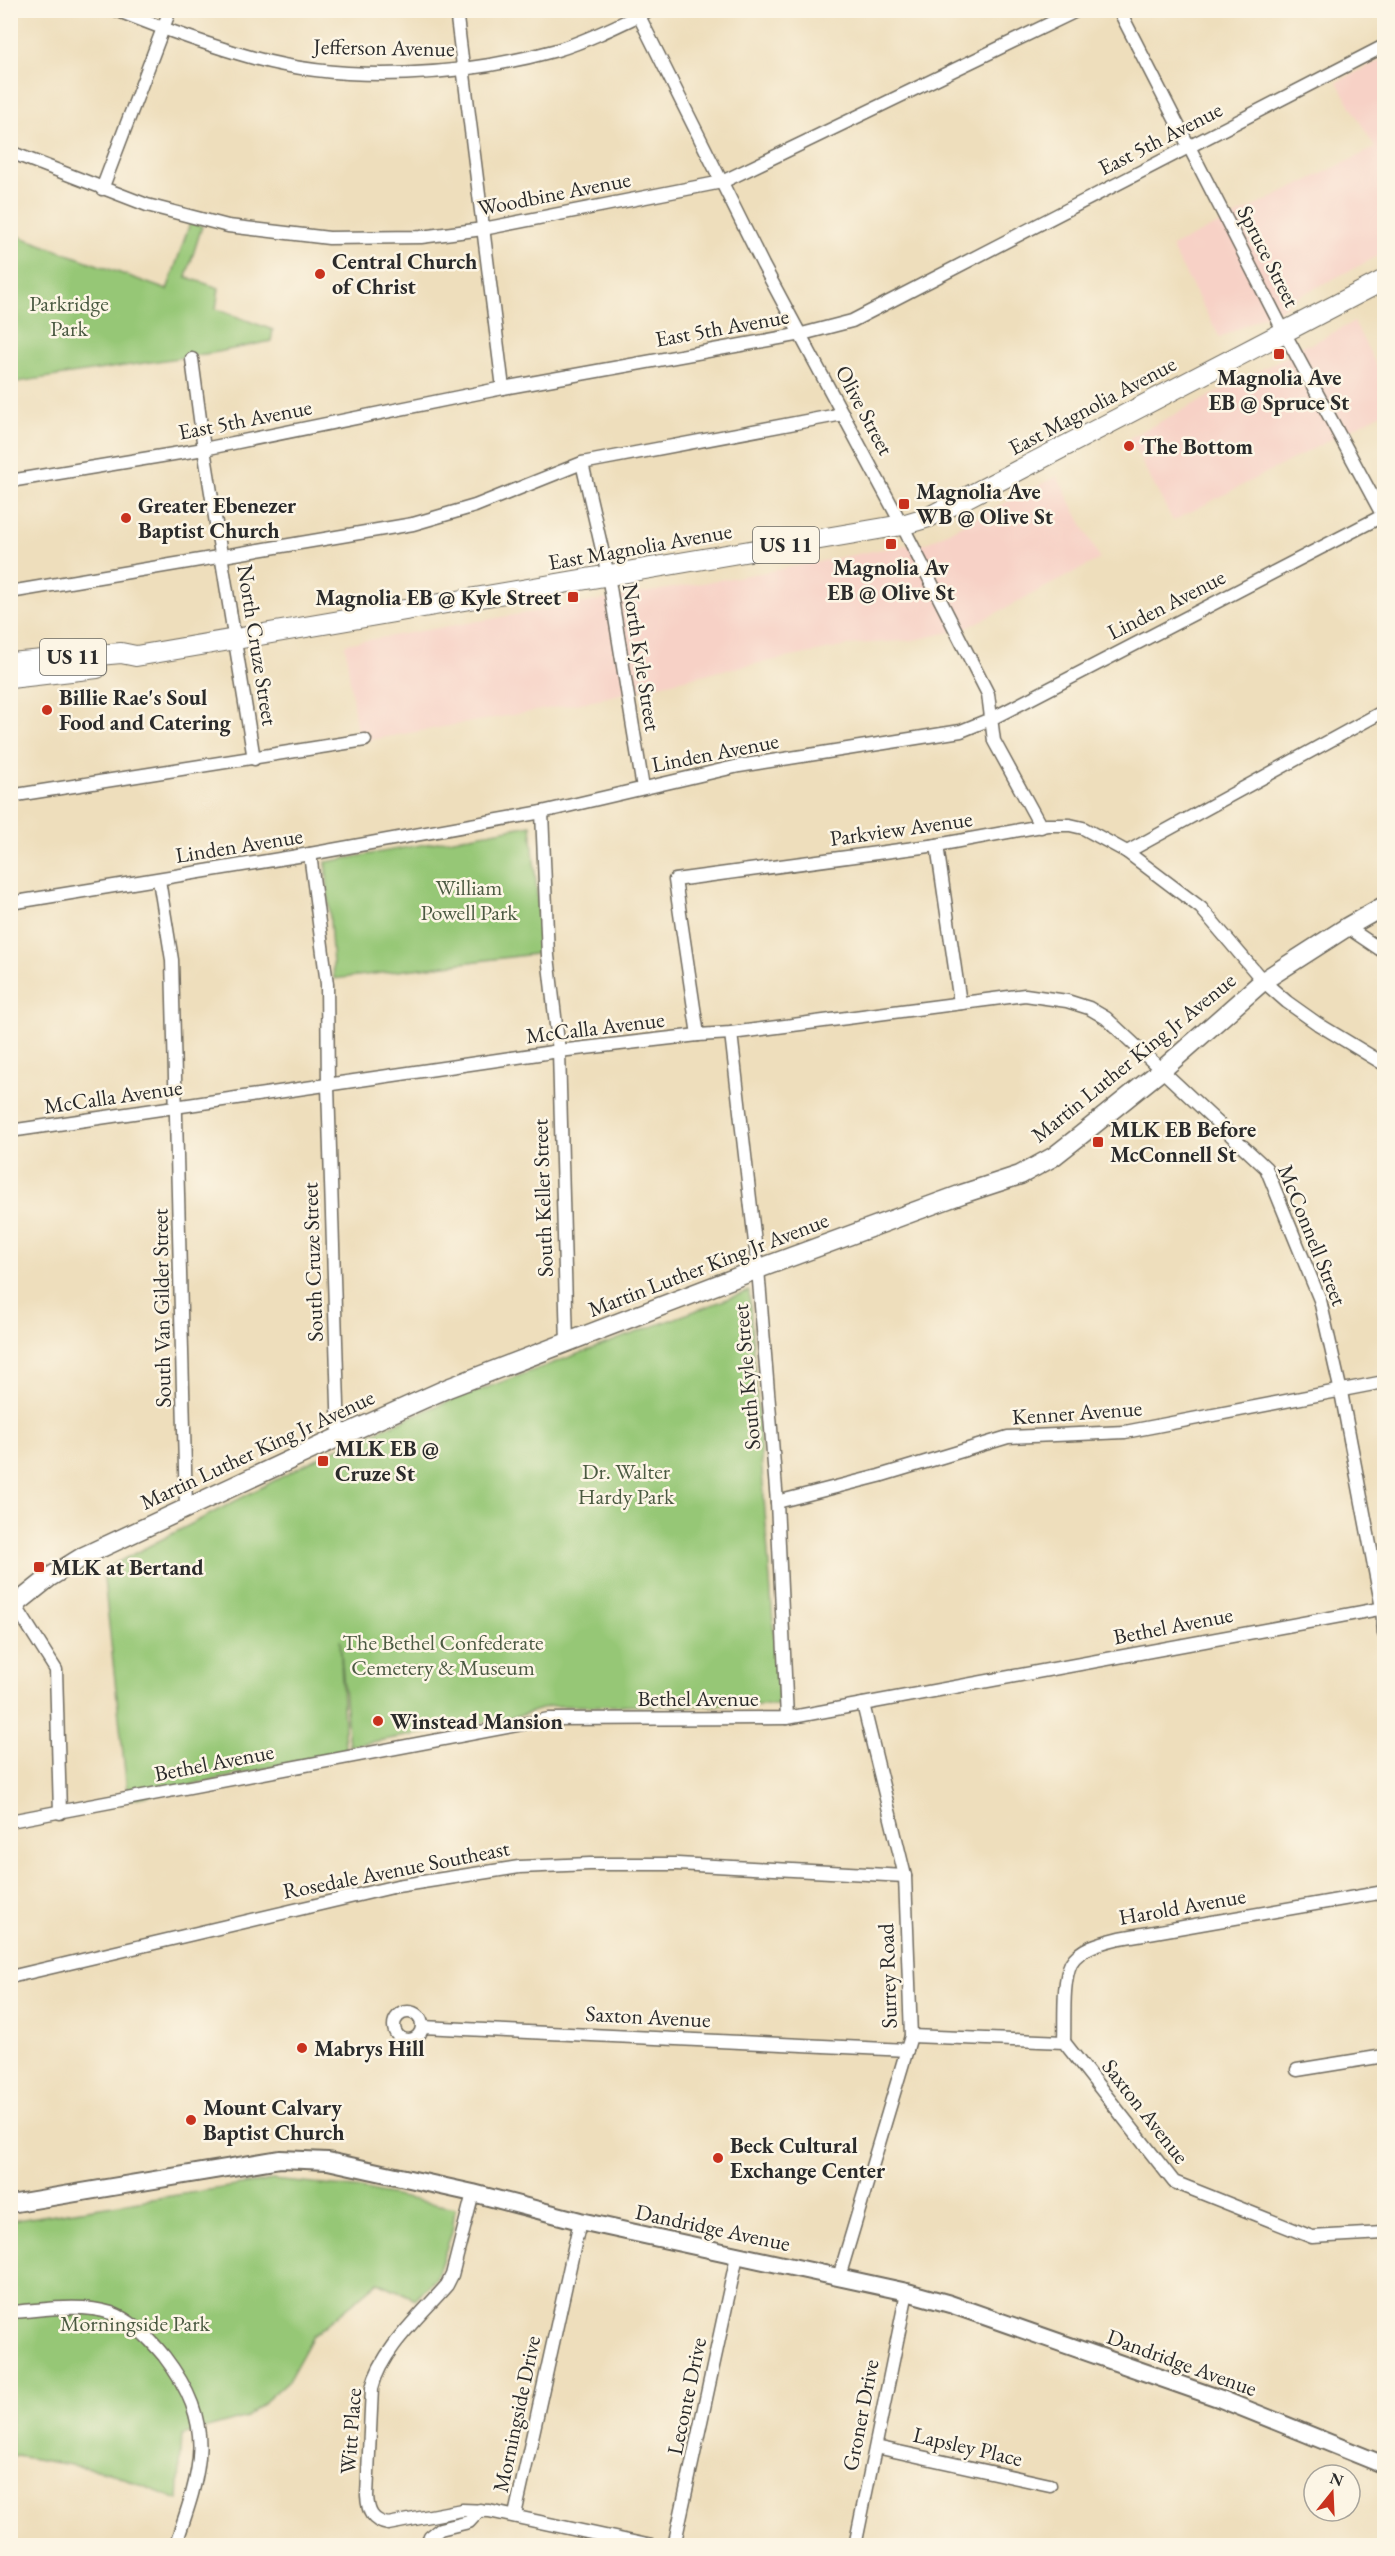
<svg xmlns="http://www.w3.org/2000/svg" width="1395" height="2556" font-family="'EB Garamond',serif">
<rect width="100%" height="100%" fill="#fcf5e5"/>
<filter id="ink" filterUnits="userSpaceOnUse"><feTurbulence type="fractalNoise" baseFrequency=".0167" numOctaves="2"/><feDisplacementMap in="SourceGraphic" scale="12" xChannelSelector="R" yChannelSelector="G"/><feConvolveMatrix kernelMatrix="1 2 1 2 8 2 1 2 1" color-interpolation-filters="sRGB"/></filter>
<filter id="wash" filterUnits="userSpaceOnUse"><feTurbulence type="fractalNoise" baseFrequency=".008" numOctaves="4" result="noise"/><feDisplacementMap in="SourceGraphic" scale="24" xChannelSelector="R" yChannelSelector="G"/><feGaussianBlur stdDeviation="1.35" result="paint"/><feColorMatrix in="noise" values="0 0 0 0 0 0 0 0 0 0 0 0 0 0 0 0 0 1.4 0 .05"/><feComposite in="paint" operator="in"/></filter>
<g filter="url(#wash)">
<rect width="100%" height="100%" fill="#eedebc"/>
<g fill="#f7d1c6">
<polygon points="1384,58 1384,253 1288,302 1287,306 1268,317 1263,316 1220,338 1171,247 1375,148 1337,82"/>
<polygon points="1354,322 1384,380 1384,412 1173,521 1129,438 1287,356 1305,344 1309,345"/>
<polygon points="1057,476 1100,559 965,629 914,640 857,644 719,671 586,702 358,742 345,644 766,572 898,546 927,543"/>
</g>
<g fill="#96c776" stroke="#607950" stroke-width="1.5">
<polygon points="190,223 202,226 186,277 219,288 216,309 273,330 271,341 218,352 11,383 10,233 167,290"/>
<polygon points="531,825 542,953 334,979 326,862"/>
<polygon points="749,1291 779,1705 550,1706 519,1716 349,1746 340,1639 345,1750 128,1800 103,1570 335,1449 434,1407"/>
<polygon points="273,2180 355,2188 455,2208 452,2232 436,2278 416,2299 378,2282 313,2336 288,2381 258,2408 247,2417 182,2435 178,2500 107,2471 11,2455 11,2221"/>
</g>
</g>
<g filter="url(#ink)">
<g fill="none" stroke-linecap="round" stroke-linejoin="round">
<g stroke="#6f6a5e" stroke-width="15">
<g id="minor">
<path d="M116,10C161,28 207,45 254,58C348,84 464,76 557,50C587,41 621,24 650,10"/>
<polyline points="456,10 503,388"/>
<polyline points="1119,10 1284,332 1384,518"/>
<polyline points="639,16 763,265 902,525 988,694 994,741 1041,827"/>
<polyline points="10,152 147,205 228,226 329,238 421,237 483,229 722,182 1078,10"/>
<polyline points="102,189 170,10"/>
<polyline points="192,359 204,449 254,759"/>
<polyline points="582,463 608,575 643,788"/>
<polyline points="10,481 204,449 503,388 802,334 852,321 1384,46"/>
<polyline points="10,592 413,524 475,506 582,463 843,414"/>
<polyline points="10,796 365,740"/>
<polyline points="542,812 548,956 559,1051 567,1344"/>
<polyline points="937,845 960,1003"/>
<polyline points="1127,852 1384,711"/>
<polyline points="310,854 327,984 328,1086 339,1437"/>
<polyline points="159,880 172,960 186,1507"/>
<polyline points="10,903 310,854 542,812 739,766 961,731 993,718 1384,515"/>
<polyline points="1347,927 1384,952"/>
<polyline points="731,1033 758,1269 777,1502 787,1718"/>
<polyline points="698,1035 675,880 937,845 1047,825 1070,825 1083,828 1127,852 1201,908 1263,981 1287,1002 1318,1024 1384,1064"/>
<polyline points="10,1131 559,1051 698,1035 731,1033 1025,995 1067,1001 1089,1008 1106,1018 1266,1168 1320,1300 1341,1392 1382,1608 1384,1634"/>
<polyline points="777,1502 879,1476 1008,1437 1125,1432 1384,1382"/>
<polyline points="10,1590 15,1605 56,1670 60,1813"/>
<polyline points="10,1821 549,1719 787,1718 1384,1608"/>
<polyline points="10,1977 397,1886 519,1867 590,1864 677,1864 905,1876"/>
<circle cx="408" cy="2026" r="14"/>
<polyline points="422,2027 907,2050"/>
<polyline points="911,2036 1064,2042 1174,2182 1312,2237 1384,2233"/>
<path d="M1064,2042C1065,2021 1062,1981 1071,1963C1080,1947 1104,1942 1120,1938L1384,1892"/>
<polyline points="1297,2070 1384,2056"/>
<path d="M473,2193L452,2275L447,2285C421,2315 381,2350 372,2388L367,2496C368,2512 372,2521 388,2524L462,2510L489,2511L652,2546"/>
<polyline points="839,2277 911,2036 905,1876 863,1704"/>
<path d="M10,2312C43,2310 80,2303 111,2313C132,2320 150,2339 164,2356C217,2425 202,2469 175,2546"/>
<polyline points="876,2447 1050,2485"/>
<polyline points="515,2515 580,2221"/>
<polyline points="426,2546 430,2537 440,2529 469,2522 480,2510"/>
<polyline points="674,2546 737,2256"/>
<polyline points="855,2546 907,2292"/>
</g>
</g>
<g stroke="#6f6a5e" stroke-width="20">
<polyline id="tertiary" points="10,2204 280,2159 328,2161 473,2193 580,2221 907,2292 950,2304 1221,2399 1384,2465"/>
</g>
<g stroke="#6f6a5e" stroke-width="21">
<polyline id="secondary" points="10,1609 50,1577 84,1556 339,1437 448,1388 758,1269 962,1194 1020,1175 1053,1157 1081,1135 1163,1069 1263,981 1347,927 1384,906"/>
</g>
<g stroke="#6f6a5e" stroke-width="22">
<g id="primary">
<polyline points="10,663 121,653 136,656 902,525 929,517 1384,280"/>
<polyline points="10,678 97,668"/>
</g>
</g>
<use href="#minor" stroke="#fff" stroke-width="12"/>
<use href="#tertiary" stroke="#fff" stroke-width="16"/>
<use href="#secondary" stroke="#fff" stroke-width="18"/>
<use href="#primary" stroke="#fff" stroke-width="20"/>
</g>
</g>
<g fill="#c8321e" stroke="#fcf5e5" stroke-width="2">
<circle cx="320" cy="274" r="6"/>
<rect x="1273" y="348" width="12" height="12" rx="3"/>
<circle cx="1129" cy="446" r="6"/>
<rect x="898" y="498" width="12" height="12" rx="3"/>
<circle cx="126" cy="518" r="6"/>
<rect x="885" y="538" width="12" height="12" rx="3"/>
<rect x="567" y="591" width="12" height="12" rx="3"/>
<circle cx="47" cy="710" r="6"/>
<rect x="1092" y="1136" width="12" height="12" rx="3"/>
<rect x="317" y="1455" width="12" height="12" rx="3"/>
<rect x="33" y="1561" width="12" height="12" rx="3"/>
<circle cx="378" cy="1721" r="6"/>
<circle cx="302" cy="2048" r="6"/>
<circle cx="191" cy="2120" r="6"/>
<circle cx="718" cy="2158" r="6"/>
</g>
<g text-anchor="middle" stroke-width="5" stroke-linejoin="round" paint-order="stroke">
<g fill="#fcf5e5" stroke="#6a6863" stroke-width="1.5">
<rect x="753" y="527" width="66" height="36" rx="4.5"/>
<rect x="40" y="639" width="66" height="36" rx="4.5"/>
</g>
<g font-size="21" font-weight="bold" fill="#2b2b2b">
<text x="786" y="552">US 11</text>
<text x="73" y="664">US 11</text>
</g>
<g font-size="22" fill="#2b2b2b" stroke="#fcf5e5">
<text transform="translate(384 47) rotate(1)" y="8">Jefferson Avenue</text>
<text transform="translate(1160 138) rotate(-27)" y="8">East 5th Avenue</text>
<text transform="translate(554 193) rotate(-11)" y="8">Woodbine Avenue</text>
<text transform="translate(1269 256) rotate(63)" y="8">Spruce Street</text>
<text transform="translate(722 327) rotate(-10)" y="8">East 5th Avenue</text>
<text transform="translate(1092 405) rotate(-28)" y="8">East Magnolia Avenue</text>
<text transform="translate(865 410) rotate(62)" y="8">Olive Street</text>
<text transform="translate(245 419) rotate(-11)" y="8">East 5th Avenue</text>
<text transform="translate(640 546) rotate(-10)" y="8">East Magnolia Avenue</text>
<text transform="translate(1166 604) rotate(-27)" y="8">Linden Avenue</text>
<text transform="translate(258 645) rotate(81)" y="8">North Cruze Street</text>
<text transform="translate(642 657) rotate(81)" y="8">North Kyle Street</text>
<text transform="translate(715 752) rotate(-11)" y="8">Linden Avenue</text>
<text transform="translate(901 828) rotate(-8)" y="8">Parkview Avenue</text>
<text transform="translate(239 845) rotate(-9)" y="8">Linden Avenue</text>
<text transform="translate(595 1027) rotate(-7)" y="8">McCalla Avenue</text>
<text transform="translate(1133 1057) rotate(-39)" y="8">Martin Luther King Jr Avenue</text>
<text transform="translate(113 1096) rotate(-8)" y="8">McCalla Avenue</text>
<text transform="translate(542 1198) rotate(-92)" y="8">South Keller Street</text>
<text transform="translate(1313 1235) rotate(68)" y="8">McConnell Street</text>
<text transform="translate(312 1262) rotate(-92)" y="8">South Cruze Street</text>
<text transform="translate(708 1264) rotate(-21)" y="8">Martin Luther King Jr Avenue</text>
<text transform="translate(161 1308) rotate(-91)" y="8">South Van Gilder Street</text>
<text transform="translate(746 1377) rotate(-95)" y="8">South Kyle Street</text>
<text transform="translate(1077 1412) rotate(-4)" y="8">Kenner Avenue</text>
<text transform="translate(257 1449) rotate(-25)" y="8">Martin Luther King Jr Avenue</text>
<text transform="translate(1173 1625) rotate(-11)" y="8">Bethel Avenue</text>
<text x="698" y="1706">Bethel Avenue</text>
<text transform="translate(214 1762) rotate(-11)" y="8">Bethel Avenue</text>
<text transform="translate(396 1869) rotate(-11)" y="8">Rosedale Avenue Southeast</text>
<text transform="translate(1182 1906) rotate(-10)" y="8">Harold Avenue</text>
<text transform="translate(887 1976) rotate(-92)" y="8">Surrey Road</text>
<text transform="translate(648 2016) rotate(3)" y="8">Saxton Avenue</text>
<text transform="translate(1146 2111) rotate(52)" y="8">Saxton Avenue</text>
<text transform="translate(713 2227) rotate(12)" y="8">Dandridge Avenue</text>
<text transform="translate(1182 2362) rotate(20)" y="8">Dandridge Avenue</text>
<text transform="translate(686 2396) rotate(-78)" y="8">Leconte Drive</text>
<text transform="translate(516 2414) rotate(-78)" y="8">Morningside Drive</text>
<text transform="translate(860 2415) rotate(-79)" y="8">Groner Drive</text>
<text transform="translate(350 2431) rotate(-86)" y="8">Witt Place</text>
<text transform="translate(968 2446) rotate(13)" y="8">Lapsley Place</text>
</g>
<g font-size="22" font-weight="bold" fill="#2b2b2b" stroke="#fcf5e5" text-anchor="start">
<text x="332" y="269">Central Church<tspan x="332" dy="25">of Christ</tspan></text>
<text x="1279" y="385" text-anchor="middle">Magnolia Ave<tspan x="1279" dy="25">EB @ Spruce St</tspan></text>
<text x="1141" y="454">The Bottom</text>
<text x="916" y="499">Magnolia Ave<tspan x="916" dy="25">WB @ Olive St</tspan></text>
<text x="138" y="513">Greater Ebenezer<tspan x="138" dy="25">Baptist Church</tspan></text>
<text x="891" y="575" text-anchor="middle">Magnolia Av<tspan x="891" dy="25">EB @ Olive St</tspan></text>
<text x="561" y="605" text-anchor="end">Magnolia EB @ Kyle Street</text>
<text x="59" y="705">Billie Rae's Soul<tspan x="59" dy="25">Food and Catering</tspan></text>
<text x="1110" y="1137">MLK EB Before<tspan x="1110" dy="25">McConnell St</tspan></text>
<text x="335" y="1456">MLK EB @<tspan x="335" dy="25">Cruze St</tspan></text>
<text x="51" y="1575">MLK at Bertand</text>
<text x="390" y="1729">Winstead Mansion</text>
<text x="314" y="2056">Mabrys Hill</text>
<text x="203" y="2115">Mount Calvary<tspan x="203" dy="25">Baptist Church</tspan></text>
<text x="730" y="2153">Beck Cultural<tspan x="730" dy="25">Exchange Center</tspan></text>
</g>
<g font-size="22" fill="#4b5a42" stroke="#fcf5e5">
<text x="69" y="311">Parkridge<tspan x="69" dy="25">Park</tspan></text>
<text x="469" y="895">William<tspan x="469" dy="25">Powell Park</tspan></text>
<text x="626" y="1479">Dr. Walter<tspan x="626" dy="25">Hardy Park</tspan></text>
<text x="443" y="1650">The Bethel Confederate<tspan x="443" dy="25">Cemetery &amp; Museum</tspan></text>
<text x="135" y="2331">Morningside Park</text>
</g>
</g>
<rect width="1395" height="2556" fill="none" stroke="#fcf5e5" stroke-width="36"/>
<g transform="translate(1332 2493) rotate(18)"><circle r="28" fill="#fcf5e5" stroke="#a8a49b" stroke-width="1.5"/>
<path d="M0-4.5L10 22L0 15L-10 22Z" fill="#c8321e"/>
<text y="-9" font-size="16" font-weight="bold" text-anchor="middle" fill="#2b2b2b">N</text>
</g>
</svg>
